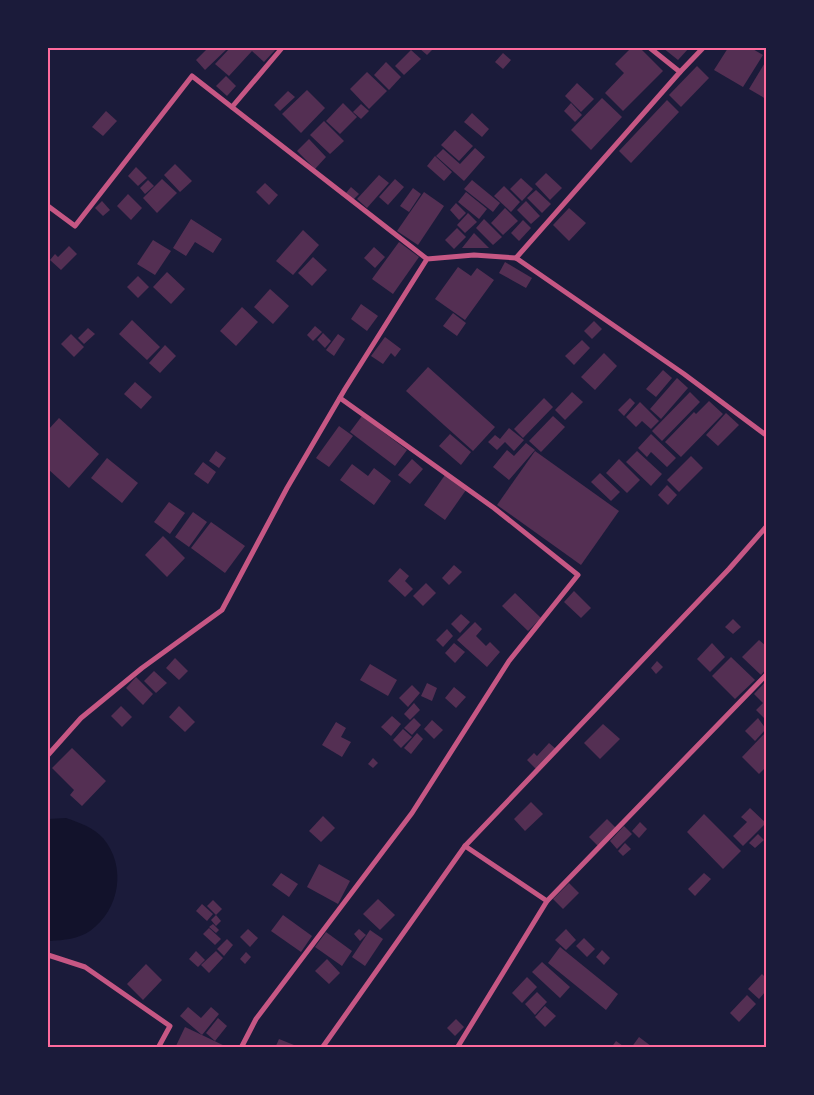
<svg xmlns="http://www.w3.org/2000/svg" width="814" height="1095" font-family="'PT Sans',sans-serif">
<rect width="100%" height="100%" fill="#1b1b3a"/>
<path fill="#12122b" d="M66,818C80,823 93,827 103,838C127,866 120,910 90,931C78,939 64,940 50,941L48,940V819Z"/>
<g fill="#542f53">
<polygon points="208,48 228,48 205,70 196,60"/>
<polygon points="230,48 277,48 264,62 252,51 229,76 215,64"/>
<polygon points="419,48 434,48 427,55"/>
<polygon points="631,48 640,48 663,71 623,111 605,93 624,73 615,64"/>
<polygon points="663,48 689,48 678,60"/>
<polygon points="728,48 751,48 763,55 743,87 714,70"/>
<polygon points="411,50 421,59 404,75 395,66"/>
<polygon points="503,53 511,60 503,69 495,62"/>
<polygon points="766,61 766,99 749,89"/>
<polygon points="386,62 401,77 389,90 374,75"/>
<polygon points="697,66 709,78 681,107 669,95"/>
<polygon points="367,72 387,91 369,109 350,89"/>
<polygon points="226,76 236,86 227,96 216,86"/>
<polygon points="577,83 594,99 581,112 565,96"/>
<polygon points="307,90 325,108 301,133 282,114"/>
<polygon points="288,91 295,97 280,111 274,105"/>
<polygon points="602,98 622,117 591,150 571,130"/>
<polygon points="667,100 679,112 631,163 619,151"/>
<polygon points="343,103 357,117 340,134 326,121"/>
<polygon points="571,103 582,115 575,122 564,111"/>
<polygon points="361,104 369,111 361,119 353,112"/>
<polygon points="106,111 117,121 103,136 92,127"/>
<polygon points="472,113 489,129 482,137 464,122"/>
<polygon points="324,121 344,141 330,154 310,135"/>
<polygon points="455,130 473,146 459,161 441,145"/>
<polygon points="309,139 326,157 315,169 297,151"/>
<polygon points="475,148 485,157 464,181 436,156 443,149 460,164"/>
<polygon points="435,156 452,172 444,181 427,166"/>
<polygon points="175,164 192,181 180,192 164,175"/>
<polygon points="136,167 147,178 138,186 128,176"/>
<polygon points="546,173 562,188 550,200 535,184"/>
<polygon points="379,175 389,183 367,208 357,199"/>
<polygon points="521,178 533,189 522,201 510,189"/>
<polygon points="162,179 177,193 157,213 143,198"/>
<polygon points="395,179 404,187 388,205 379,197"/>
<polygon points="148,180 154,186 145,194 140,188"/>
<polygon points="472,180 500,203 493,212 464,189"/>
<polygon points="265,183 278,195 269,205 256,192"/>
<polygon points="504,186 520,202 511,212 494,196"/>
<polygon points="351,187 359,194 353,200 346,193"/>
<polygon points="413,188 421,194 409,212 400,206"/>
<polygon points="536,190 551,204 542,213 527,198"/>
<polygon points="424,192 444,206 418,245 397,231"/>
<polygon points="466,192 487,209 479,219 458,202"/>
<polygon points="128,194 142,208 131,220 117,206"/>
<polygon points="102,201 110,210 103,216 95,208"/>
<polygon points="526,201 540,216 531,224 517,210"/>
<polygon points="456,203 466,213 459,220 450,210"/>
<polygon points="505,208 518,221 503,235 491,223"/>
<polygon points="569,208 586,223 569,241 553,225"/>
<polygon points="468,213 477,222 465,233 457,225"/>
<polygon points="191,219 222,239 213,253 195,242 186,256 173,248"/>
<polygon points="484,219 502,237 493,245 476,228"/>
<polygon points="523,220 531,228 519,241 511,233"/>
<polygon points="457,228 466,237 454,249 445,240"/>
<polygon points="303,230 319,245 293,275 276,261"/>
<polygon points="474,233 489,248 462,248"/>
<polygon points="153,240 171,251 155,275 137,264"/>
<polygon points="399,242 419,257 393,294 372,279"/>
<polygon points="69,246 77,254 61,270 50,260 55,254 58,257"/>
<polygon points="374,247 385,257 375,268 364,258"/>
<polygon points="313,257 327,270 312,286 298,273"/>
<polygon points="505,262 532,278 526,288 499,273"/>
<polygon points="458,267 471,276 477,268 494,280 465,320 435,299"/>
<polygon points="167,272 185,289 171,304 153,287"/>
<polygon points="138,276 149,287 138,298 127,287"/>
<polygon points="270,289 289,306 273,324 254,307"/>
<polygon points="361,304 378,316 367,331 351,319"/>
<polygon points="242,307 258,322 236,346 220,331"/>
<polygon points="453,313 466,323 457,336 443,326"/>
<polygon points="132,320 160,347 147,360 119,334"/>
<polygon points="594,321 602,329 592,339 584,331"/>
<polygon points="315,326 322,332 313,341 307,335"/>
<polygon points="88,328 95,334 84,344 78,338"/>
<polygon points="323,333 331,341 325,348 317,340"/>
<polygon points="71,334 84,347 74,357 61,344"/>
<polygon points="338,334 345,339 334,356 326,350"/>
<polygon points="385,337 401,349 395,357 391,353 383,364 371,356"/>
<polygon points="582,340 590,348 574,365 565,356"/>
<polygon points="165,345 176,356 160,373 149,363"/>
<polygon points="604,353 617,366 595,390 581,377"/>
<polygon points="428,367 495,427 473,451 406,391"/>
<polygon points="663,370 672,378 656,397 646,389"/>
<polygon points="677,378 688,388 661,419 650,409"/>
<polygon points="135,382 152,397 141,409 124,394"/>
<polygon points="572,392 583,402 565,420 555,410"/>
<polygon points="690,392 700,402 662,441 652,431"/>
<polygon points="544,398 553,407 523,438 514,429"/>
<polygon points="630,398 635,403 624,416 618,410"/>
<polygon points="709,401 723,414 681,457 665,442 694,412 696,414"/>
<polygon points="640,402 659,421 651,429 642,421 636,427 626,417"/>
<polygon points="726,413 739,425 718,446 706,435"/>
<polygon points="362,416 407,450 395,466 350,432"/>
<polygon points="553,416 565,427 541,452 529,441"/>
<polygon points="59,418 99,454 69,488 48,469 48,430"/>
<polygon points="339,426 353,436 329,467 316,458"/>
<polygon points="509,428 524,440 514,451 505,442 497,450 488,442 495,435 500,439"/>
<polygon points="450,434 471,452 461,465 439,446"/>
<polygon points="651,434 676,458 667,467 651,452 647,457 638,448"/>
<polygon points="526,443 535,450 509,480 493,467 507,450 514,456"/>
<polygon points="216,451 226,458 219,468 209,461"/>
<polygon points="535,451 619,511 581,565 497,505"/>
<polygon points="637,451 662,474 651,486 626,462"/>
<polygon points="691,456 703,468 679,492 667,480"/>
<polygon points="107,458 138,483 122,503 91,478"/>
<polygon points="412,459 423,469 410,484 398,475"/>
<polygon points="619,459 640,480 627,493 606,473"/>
<polygon points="203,462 216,472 208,484 194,474"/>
<polygon points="352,464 368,476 374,468 391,481 374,505 340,480"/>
<polygon points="600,473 620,492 611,501 591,482"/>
<polygon points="445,475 466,490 445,520 424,505"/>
<polygon points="667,485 677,495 668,505 658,495"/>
<polygon points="169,502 185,513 170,534 154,522"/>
<polygon points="193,512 207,522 189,547 175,537"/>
<polygon points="211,522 245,546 225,573 191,548"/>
<polygon points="163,536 185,558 167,577 145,555"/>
<polygon points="454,565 462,572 449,585 442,578"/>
<polygon points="400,568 409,576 405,581 413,589 405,597 388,581"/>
<polygon points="426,583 436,593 423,606 413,596"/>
<polygon points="574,591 591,608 581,618 564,602"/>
<polygon points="515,593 541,618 528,631 502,606"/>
<polygon points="461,614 470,622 460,633 451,624"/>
<polygon points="733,619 741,627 733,634 725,627"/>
<polygon points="475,622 482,629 476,636 486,646 490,642 500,652 487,667 457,640"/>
<polygon points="447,629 453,636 443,647 436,640"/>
<polygon points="759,640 766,646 766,669 761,675 742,657"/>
<polygon points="454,643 465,652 455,663 445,653"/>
<polygon points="712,643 725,657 710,672 697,659"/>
<polygon points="731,657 755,680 735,699 712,676"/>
<polygon points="175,658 188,671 179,680 166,668"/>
<polygon points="657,661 663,667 656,674 651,668"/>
<polygon points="370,664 397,680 388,696 360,680"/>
<polygon points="154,671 167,683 156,693 144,681"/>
<polygon points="136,677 153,694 143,705 126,688"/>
<polygon points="766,681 766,720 756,710 763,703 754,694"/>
<polygon points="427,683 437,688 432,701 421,696"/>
<polygon points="412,685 420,693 408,707 399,698"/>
<polygon points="454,687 466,697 456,708 445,698"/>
<polygon points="414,703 420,710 410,720 404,714"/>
<polygon points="121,706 132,717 122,727 111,716"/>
<polygon points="179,706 195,722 185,732 169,717"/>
<polygon points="392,716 401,724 391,736 381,727"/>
<polygon points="414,718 421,725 412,735 404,728"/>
<polygon points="758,718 766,729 755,741 745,731"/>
<polygon points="432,720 443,730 434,739 424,729"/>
<polygon points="336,722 346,728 341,737 351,742 342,757 322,745"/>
<polygon points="603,724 620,739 600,759 584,743"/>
<polygon points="403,729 412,737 401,748 393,740"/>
<polygon points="766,732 766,767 759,774 742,757"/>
<polygon points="417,733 423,739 411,754 404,748"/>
<polygon points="549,743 556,749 536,769 527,760 534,753 537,756"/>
<polygon points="72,748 106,781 82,806 70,795 74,790 52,768"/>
<polygon points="373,758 378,763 373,768 368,764"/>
<polygon points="531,802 543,814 525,831 514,819"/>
<polygon points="750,808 766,823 743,846 733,836 747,822 741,817"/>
<polygon points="704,814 741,851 723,869 687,832"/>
<polygon points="323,816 335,828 321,842 309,831"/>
<polygon points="607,819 617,829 599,847 589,837"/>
<polygon points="640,822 647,829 639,838 632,831"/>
<polygon points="624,826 632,834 617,849 610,841"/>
<polygon points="758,834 764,840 755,848 749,843"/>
<polygon points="625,843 631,849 623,856 618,851"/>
<polygon points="319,864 350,881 338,904 307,887"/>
<polygon points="281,873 298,884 289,897 272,885"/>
<polygon points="704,873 711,879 695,896 688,889"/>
<polygon points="569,883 579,893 563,909 553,899"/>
<polygon points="378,899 395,915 380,930 363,914"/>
<polygon points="213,900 222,909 216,915 207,906"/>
<polygon points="202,904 213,914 207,921 196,911"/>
<polygon points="216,915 221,921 216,926 211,920"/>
<polygon points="283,915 312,936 301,952 271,931"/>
<polygon points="213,924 219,930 216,933 209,927"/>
<polygon points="209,928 221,939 215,945 203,934"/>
<polygon points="248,929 258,938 250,947 240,937"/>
<polygon points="359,929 366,935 360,941 354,934"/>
<polygon points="566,929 576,940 566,950 555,940"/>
<polygon points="370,930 383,939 365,966 352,957"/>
<polygon points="326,932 352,951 342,966 315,947"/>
<polygon points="584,938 595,949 587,957 576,946"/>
<polygon points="227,939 233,945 224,956 217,949"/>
<polygon points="560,947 618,994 606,1010 548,963"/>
<polygon points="602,950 610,958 604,965 596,957"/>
<polygon points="196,951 205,960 198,967 189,959"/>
<polygon points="216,951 223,958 209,973 201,965"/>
<polygon points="246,952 251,957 245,964 240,959"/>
<polygon points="327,959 340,973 329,984 315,971"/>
<polygon points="542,962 570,987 560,998 532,972"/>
<polygon points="146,964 162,980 143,1000 127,984"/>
<polygon points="762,974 766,978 766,991 759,999 748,989"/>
<polygon points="527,977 537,987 522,1003 512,993"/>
<polygon points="537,992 547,1002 535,1015 525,1004"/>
<polygon points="747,995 756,1004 739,1022 730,1013"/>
<polygon points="545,1006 556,1016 545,1027 535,1017"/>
<polygon points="188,1007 201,1018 211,1007 219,1014 202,1035 180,1016"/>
<polygon points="218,1018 227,1026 215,1041 206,1033"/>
<polygon points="456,1019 464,1027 455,1036 447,1028"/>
<polygon points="185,1027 204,1036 229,1048 175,1048"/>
<polygon points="639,1037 651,1046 650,1048 631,1048"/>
<polygon points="279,1039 294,1045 293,1048 275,1048"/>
<polygon points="616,1041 626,1048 611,1048"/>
</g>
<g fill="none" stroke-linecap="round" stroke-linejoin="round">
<g stroke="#c65784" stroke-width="5">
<polyline points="680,72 703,48"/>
<polyline points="232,107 282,48"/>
<polyline points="48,206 75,226 192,76 427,259"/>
<polyline points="516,258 680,72 650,48"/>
<polyline points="48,755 81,718 142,668 222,610 287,488 345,389 427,259 474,255 516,258 684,374 766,435"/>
<polyline points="547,901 766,675"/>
<polyline points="48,955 85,967 170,1026 158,1048"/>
<polyline points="241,1048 256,1019 412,813 509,661 578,575 494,508 340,398"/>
<polyline points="322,1048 465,846 729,569 766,527"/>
<polyline points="457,1048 547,901 465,846"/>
</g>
</g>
<rect width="814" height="1095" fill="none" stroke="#1b1b3a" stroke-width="98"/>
<rect x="49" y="49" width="716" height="997" fill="none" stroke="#ff6b9d" stroke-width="2"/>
</svg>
